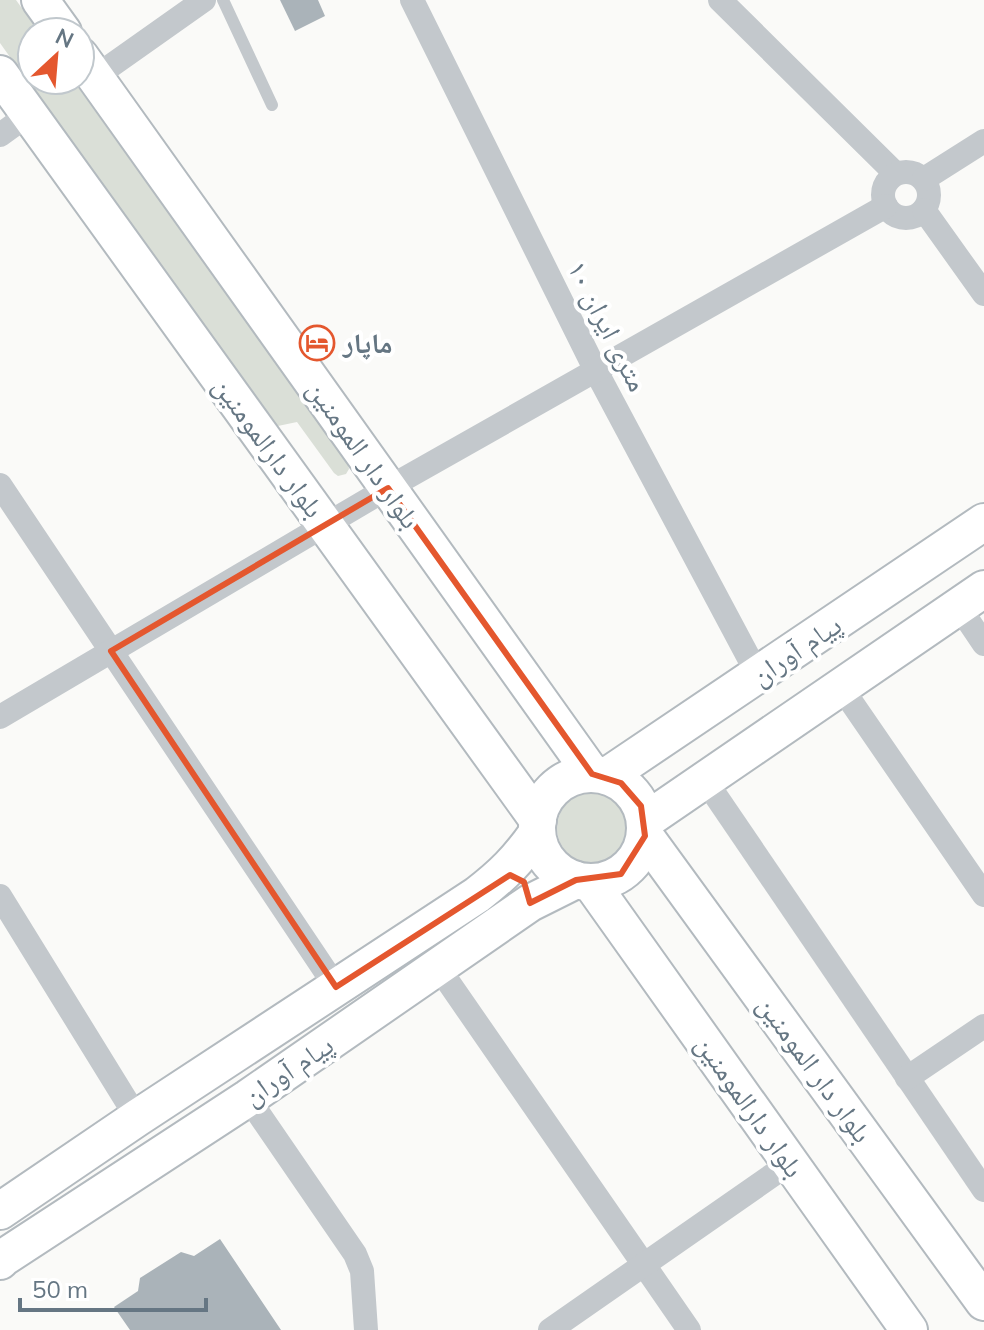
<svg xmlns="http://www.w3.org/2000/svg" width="984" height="1330" font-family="Mulish,'Noto Naskh Arabic',sans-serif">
<rect width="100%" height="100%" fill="#fafaf8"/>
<g fill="#dadfd7">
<polygon points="0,0 16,0 39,32 32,32 32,80 73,80 348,464 349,469 346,474 338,476 334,473 297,422 273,427 0,43"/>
<circle cx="593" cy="828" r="36"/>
</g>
<g fill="#aab3b9">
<polygon points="280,0 318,0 325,16 295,31"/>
<polygon points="220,1239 281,1330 130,1330 114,1307 138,1291 140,1278 181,1252 194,1256"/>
</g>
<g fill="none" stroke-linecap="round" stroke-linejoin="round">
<g stroke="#b3babf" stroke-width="40">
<g id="secondary">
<polyline points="40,0 63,32"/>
<polyline points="80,56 592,774"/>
<polyline points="0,74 538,820"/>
<circle cx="591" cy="828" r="54"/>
<polyline points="607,776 984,522"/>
<polyline points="645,821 984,589"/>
<polyline points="645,836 984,1302"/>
<polyline points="591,883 909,1330"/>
<path d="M0,1211L137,1118L477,895C503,875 518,860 537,833"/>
<polyline points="0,1261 3,1258 248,1098 530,903 576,880"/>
</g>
</g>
<polyline stroke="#c3c8cc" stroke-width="12" points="223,0 272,105"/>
<g stroke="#c3c8cc" stroke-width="24">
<polyline points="412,0 596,371 758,675"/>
<polyline points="720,0 895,173"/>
<polyline points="95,77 204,0"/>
<polyline points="0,135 29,114"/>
<circle cx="906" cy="195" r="23"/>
<polyline points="924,179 984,141"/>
<polyline points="924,210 984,294"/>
<polyline points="0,485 336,987"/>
<polyline points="959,607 984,644"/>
<polyline points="841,687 984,895"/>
<polyline points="0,717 388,488 886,206"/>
<polyline points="705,780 984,1190"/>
<polyline points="0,896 137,1118"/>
<polyline points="438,967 689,1330"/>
<polyline points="907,1078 984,1026"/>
<polyline points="248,1098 355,1254 362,1271 366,1330"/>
<polyline points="550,1330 790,1163"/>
</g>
<use href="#secondary" stroke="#fff" stroke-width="36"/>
</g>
<path fill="none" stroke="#e4572e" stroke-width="6" stroke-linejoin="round" d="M388,488L592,774L621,783L641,806L645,836L621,874L576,880L530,903L524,882L510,875L336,987L111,651Z"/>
<defs>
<g id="hotel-ring" transform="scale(1.8)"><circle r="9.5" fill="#fff" stroke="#e4572e" stroke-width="1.5"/><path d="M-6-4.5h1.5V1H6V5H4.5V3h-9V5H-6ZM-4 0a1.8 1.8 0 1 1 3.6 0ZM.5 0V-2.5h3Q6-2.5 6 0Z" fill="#e4572e"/></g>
</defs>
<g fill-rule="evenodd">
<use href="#hotel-ring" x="317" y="343"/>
</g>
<g text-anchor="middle" stroke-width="8" stroke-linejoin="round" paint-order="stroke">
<g font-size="28" fill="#657683" stroke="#fff">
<text transform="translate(608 326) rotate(63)" y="10">۱۰ متری ایران</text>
<text transform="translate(269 447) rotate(54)" y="10">بلوار دارالمومنین</text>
<text transform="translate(364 454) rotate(55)" y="10">بلوار دار المومنین</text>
<text transform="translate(796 650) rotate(-34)" y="10">پیام آوران</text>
<text transform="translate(815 1069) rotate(54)" y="10">بلوار دار المومنین</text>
<text transform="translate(288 1070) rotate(-34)" y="10">پیام آوران</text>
<text transform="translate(750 1106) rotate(55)" y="10">بلوار دارالمومنین</text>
</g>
<g font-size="28" font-weight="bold" fill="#657683" stroke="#fff" text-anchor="start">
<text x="343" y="353">ماپار</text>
</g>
</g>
<g transform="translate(56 56) rotate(26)"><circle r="38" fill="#ffffff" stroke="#c1c8cd" stroke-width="2"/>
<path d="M0-6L14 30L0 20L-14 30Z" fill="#e4572e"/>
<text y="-12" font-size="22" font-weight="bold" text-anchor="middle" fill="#657683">N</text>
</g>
<path d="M20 1298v12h186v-12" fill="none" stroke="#657683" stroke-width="4"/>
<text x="32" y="1298" font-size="24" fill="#657683" stroke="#ffffff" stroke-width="6" paint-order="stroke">50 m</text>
</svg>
